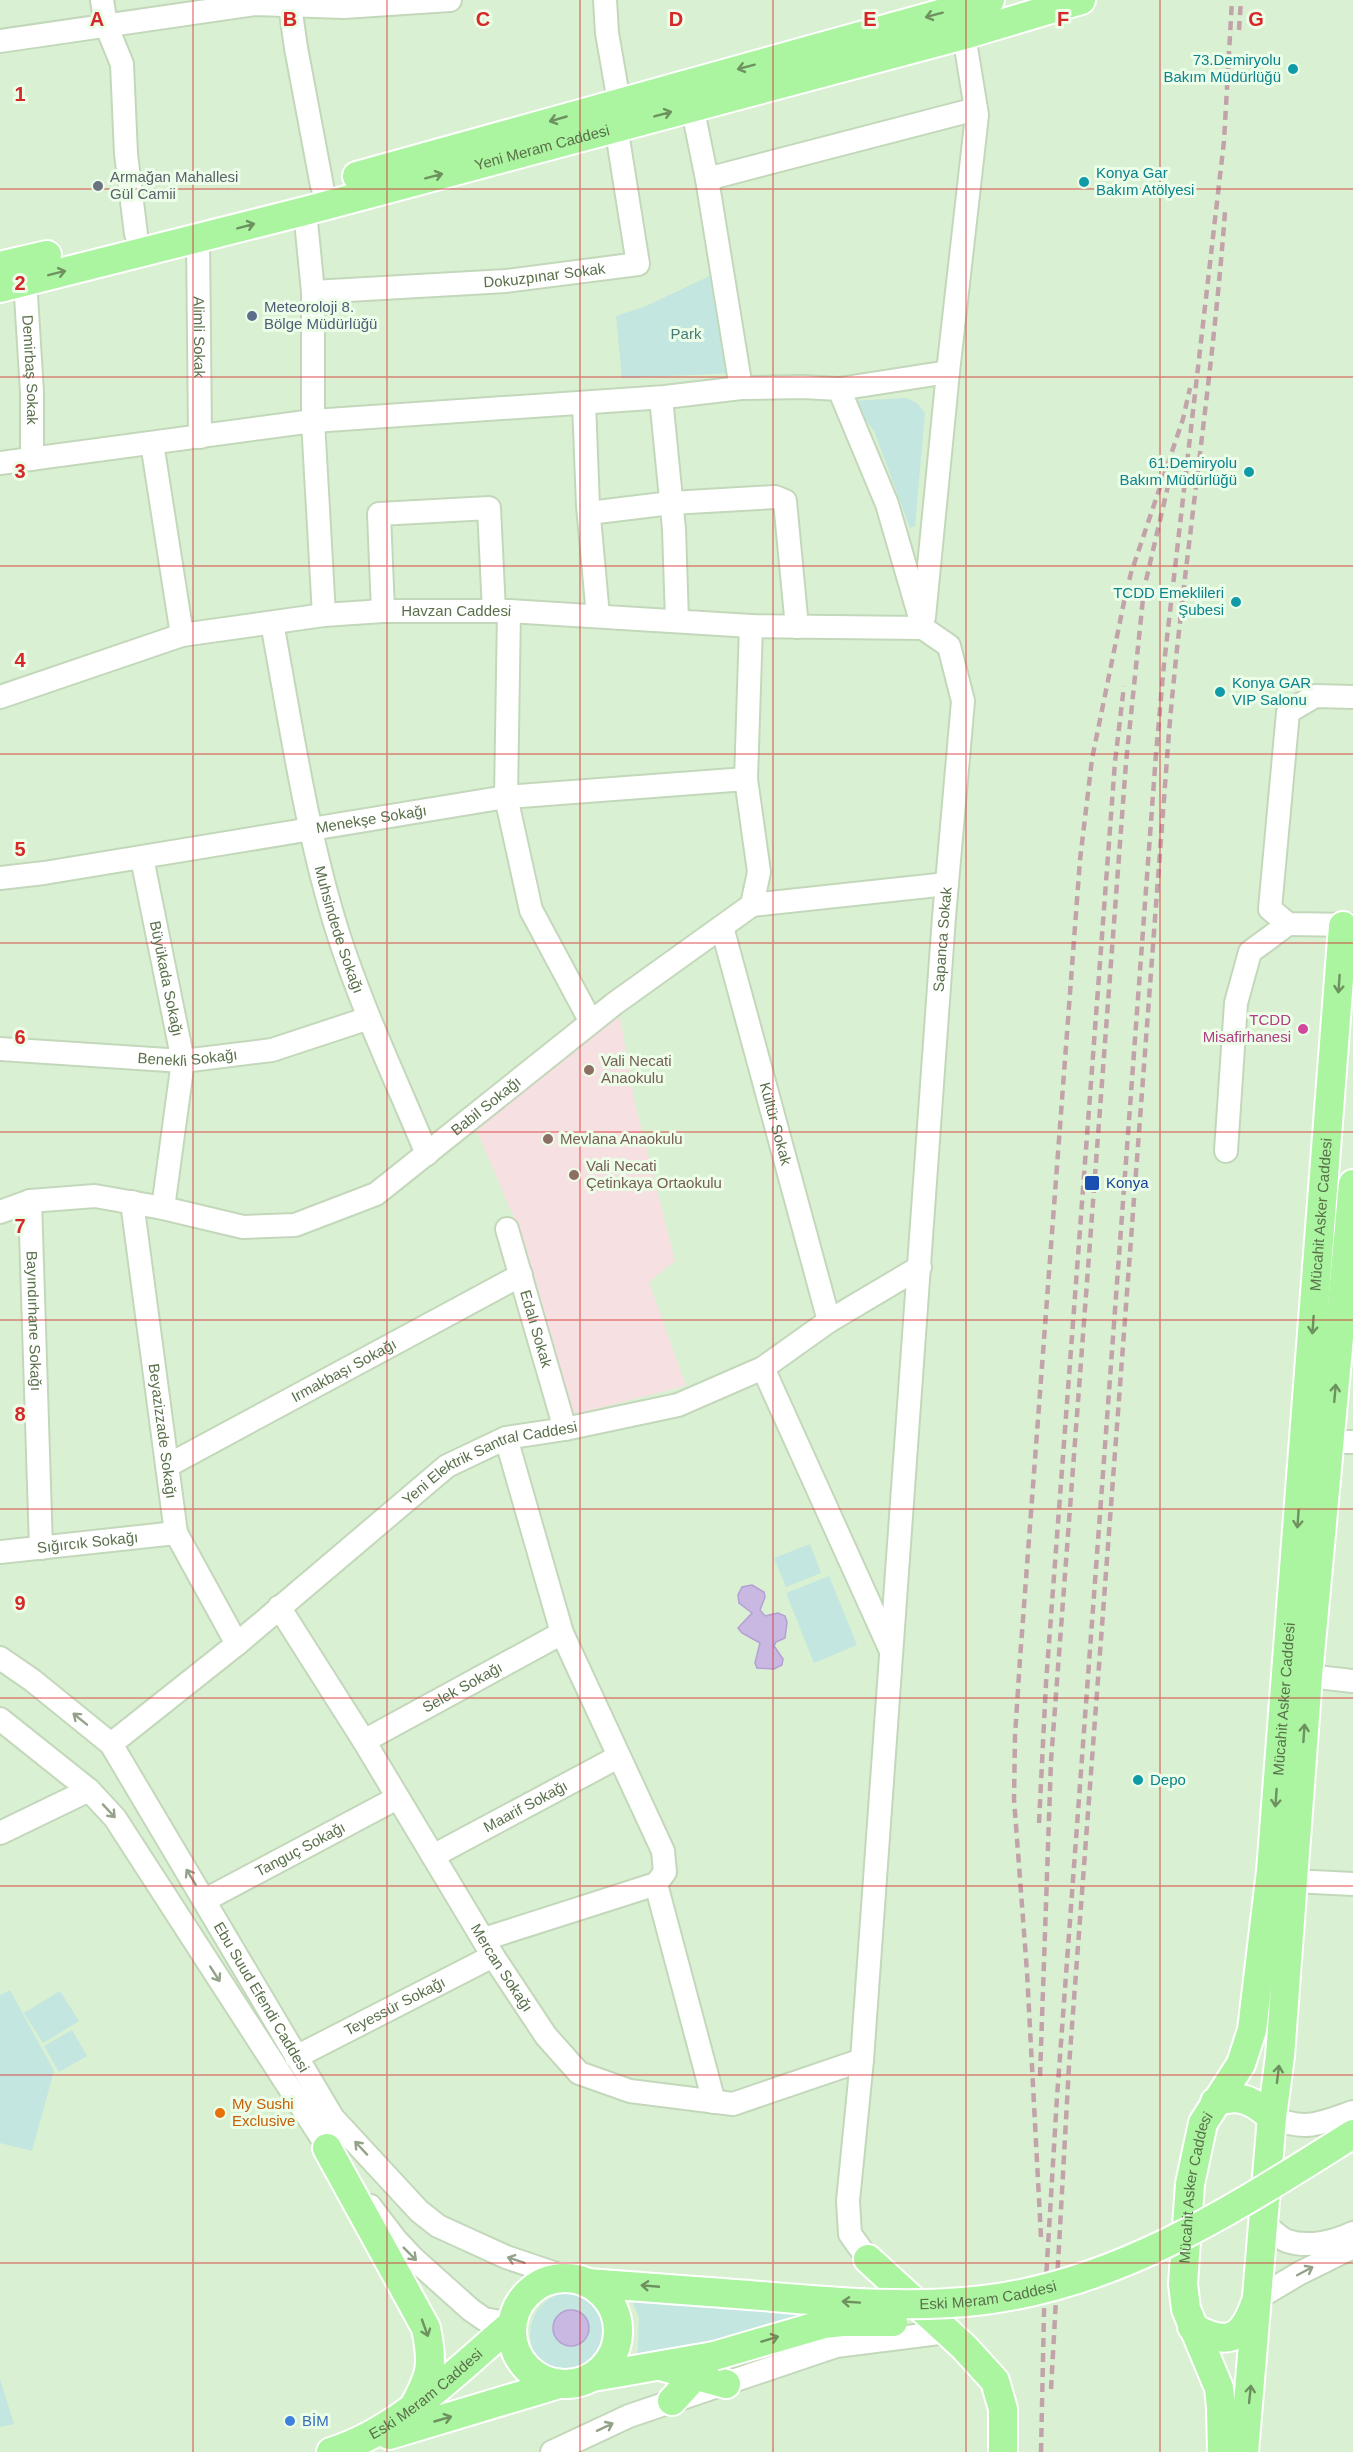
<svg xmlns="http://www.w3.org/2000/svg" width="1353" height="2452" font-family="Arial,sans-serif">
<rect width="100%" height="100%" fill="#e6fae3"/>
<rect fill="#d9f1d2" x="0" y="0" width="1353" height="2452"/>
<polygon fill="#f6e0e2" points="619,1012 635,1103 675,1261 649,1282 686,1386 572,1415 515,1220 476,1129"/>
<g fill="#c3e6e0">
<polygon points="718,272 738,373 622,378 616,316 646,306"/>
<polygon points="906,398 917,403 925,413 915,526 910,528 874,431 851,401"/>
<polygon points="810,1544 821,1573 786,1587 774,1558"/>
<polygon points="829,1576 857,1645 814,1663 786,1593"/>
<polygon points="10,1990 54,2071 32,2151 0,2143 0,1995"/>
<polygon points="60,1991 79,2021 43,2043 24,2013"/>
<polygon points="72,2030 87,2056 59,2072 44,2046"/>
<circle cx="572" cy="2334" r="42"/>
<polygon points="631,2298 663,2305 819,2312 637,2366 639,2317"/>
<polygon points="0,2379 14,2424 0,2427"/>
</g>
<g fill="#c9b9e2" stroke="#b4a0d3" stroke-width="1.5">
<polygon points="752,1585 764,1592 765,1597 760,1610 765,1616 778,1613 785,1616 787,1622 785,1638 776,1642 774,1646 783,1659 782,1665 774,1669 757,1668 755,1663 760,1643 742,1633 738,1628 752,1613 739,1603 738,1595 742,1587"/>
<circle cx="571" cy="2328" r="18"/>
</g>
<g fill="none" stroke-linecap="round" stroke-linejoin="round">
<g stroke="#c3d8ba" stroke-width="26">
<g id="minor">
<polyline points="102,0 106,25 122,64 126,154 136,234"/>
<polyline points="605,0 607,33 619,102"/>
<polyline points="290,6 296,48 322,186"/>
<polyline points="0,41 255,4 344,7 450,0"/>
<polyline points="692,106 707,179 741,388"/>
<polyline points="707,179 976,109"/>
<polyline points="305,211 313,292 313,421 324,615"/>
<path id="s1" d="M198,238L200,437"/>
<path id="s2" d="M25,280L32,392V459"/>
<path id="s3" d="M313,292L506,281L638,264L616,126"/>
<polyline points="839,389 948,372 977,115 964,35"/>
<polyline points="661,398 674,529 677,621"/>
<polyline points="584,403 588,506 598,616"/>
<polyline points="152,443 182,635"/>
<polyline points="0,463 313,421 665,397 741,388 803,387 839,389 887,504 923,628"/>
<polyline points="589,513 671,503 775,497 785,501 797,627"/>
<polyline points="383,611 379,514 489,508 494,611"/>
<polyline points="509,611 506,797 531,910 591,1022"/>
<polyline points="924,617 948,372"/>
<path id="s4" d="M272,623C291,725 306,830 337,930C361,1006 396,1080 427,1154"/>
<polyline points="751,626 746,779 759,872 752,905"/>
<path id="s5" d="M0,697L182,635L324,615L383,611H509L751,626L923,628"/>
<polyline points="1353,697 1315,696 1288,712 1270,909 1288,924 1353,925"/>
<path id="s6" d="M142,858L183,1061L163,1208"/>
<path id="s7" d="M0,878L44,873L506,797L746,779"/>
<path id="s8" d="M722,927L829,1321"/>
<path id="s9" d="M0,1049L183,1061L272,1050L369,1018"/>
<polyline points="1226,1151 1236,1003 1250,952 1288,924"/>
<path id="s10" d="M30,1201L41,1548"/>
<path id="s11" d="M132,1202L176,1533L237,1644"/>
<path id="s12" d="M0,1212L30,1201L95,1196L163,1208L243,1227L295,1225L376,1194L614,1004L752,905L947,884"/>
<path id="s13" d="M507,1229L565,1429"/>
<polyline points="763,1368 891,1651"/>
<polyline points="1331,1442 1353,1442"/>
<path id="s14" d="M167,1466L521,1275"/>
<path id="s15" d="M0,1552L176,1533"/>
<path id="s16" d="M279,1607L364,1741L493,1956L546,2036L579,2073L630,2091L733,2104L862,2060"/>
<path id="s17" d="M0,1658L32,1680L111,1744L333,2118L419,2211L438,2226L506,2257L571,2279"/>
<polyline points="1308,1676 1353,1681"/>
<polyline points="0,1719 89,1790 115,1818 336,2160"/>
<path id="s18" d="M364,1741L562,1633"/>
<path id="s19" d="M111,1744L237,1644L447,1466L506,1438L565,1429L678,1405L763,1368L829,1321L920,1267"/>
<polyline points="0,1833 89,1790"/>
<path id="s20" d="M433,1856L618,1757"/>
<polyline points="1293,1881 1353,1884"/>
<polyline points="656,1884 714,2102"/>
<path id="s21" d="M205,1900L397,1798"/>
<polyline points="484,1939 656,1884 665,1872 663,1851 562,1633 506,1438"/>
<path id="s22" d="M296,2057L493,1956"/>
<path d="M1272,2117C1305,2132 1321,2123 1353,2112"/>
<polyline points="370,2206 396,2240 414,2259 471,2310 484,2319 512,2324"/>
<path d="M1264,2224C1271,2229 1279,2238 1287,2241C1308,2248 1334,2242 1353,2233"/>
<path id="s23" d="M868,2259L850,2234L848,2201L862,2060L944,917L963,701L949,646L923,628"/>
<polyline points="1258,2298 1300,2273 1353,2247"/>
<polyline points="552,2452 629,2416 836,2346 947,2332"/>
</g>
</g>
<g stroke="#fff" stroke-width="32">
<g id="major">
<polyline points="357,176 990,0"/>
<polyline points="0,266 47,255"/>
<path id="s24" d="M0,288L305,211L964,35L1081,0"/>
<path d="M1215,2102C1240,2093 1253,2101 1272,2117"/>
<path d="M327,2148L426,2328C434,2367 431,2375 412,2410"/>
<polyline points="868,2259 964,2347 995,2381 1003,2409 1003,2452"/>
<circle cx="565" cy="2331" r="53"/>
<polyline points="587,2283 709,2292"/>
<path d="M1192,2327C1226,2346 1242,2341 1255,2304"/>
<polyline points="664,2367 726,2384"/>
<polyline points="593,2377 714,2356"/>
<polyline points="672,2401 706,2364"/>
<polyline points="389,2435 559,2384"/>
<path id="s25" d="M331,2452C400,2431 458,2369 512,2324"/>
<path id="s26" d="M1222,2452L1221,2407L1219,2388L1186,2309L1183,2284L1190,2184L1203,2123L1241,2064L1252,2030L1271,1871L1343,926"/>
<polyline points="1244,2452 1272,2117 1280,2056 1308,1676 1353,1184"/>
</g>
</g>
<use href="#minor" stroke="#fff" stroke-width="22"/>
<use href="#major" stroke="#abf4a0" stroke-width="28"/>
<g stroke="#c2a3aa" stroke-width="4.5" stroke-dasharray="9 6" stroke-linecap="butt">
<polyline points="1239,30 1241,0"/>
<polyline points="1039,1823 1046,1683 1115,762 1124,686"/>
<polyline points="1040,2076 1051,1761 1126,763 1144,589 1168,486"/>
<polyline points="1041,2237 1027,1972 1014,1799 1015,1736 1020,1659 1080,860 1092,759 1124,602 1131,573 1183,419 1190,388"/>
<path d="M1051,2389L1069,2066L1169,732C1184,558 1212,386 1225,212"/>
<polyline points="1041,2452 1044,2312 1057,2097 1156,754 1164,664 1224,141 1232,0"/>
</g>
<g stroke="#fff" stroke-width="32" stroke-linecap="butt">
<g id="major-bridge">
<path id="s27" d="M709,2292C800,2298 893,2311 984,2300C1123,2283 1238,2206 1353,2134"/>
<polyline points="714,2356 824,2324 842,2322 893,2322"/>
</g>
</g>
<use href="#major-bridge" stroke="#abf4a0" stroke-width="28"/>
</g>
<defs><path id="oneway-shaft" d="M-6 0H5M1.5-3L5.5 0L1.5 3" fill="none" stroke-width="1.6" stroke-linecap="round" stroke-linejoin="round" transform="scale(1.5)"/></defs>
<g stroke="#6e9160">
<use href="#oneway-shaft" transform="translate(934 15) rotate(165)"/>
<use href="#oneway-shaft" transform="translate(746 67) rotate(165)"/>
<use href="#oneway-shaft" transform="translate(663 114) rotate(-15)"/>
<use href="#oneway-shaft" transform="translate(558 119) rotate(164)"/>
<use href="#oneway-shaft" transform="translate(434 176) rotate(-15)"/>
<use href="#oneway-shaft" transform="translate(246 226) rotate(-15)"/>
<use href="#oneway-shaft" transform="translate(57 273) rotate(-14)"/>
<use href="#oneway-shaft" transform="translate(1339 984) rotate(94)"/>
<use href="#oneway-shaft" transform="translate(1313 1325) rotate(94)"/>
<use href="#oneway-shaft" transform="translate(1335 1393) rotate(-85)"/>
<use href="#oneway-shaft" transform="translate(1298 1519) rotate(94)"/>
<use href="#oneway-shaft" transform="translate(1304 1733) rotate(-86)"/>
<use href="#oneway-shaft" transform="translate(1276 1798) rotate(94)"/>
<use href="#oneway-shaft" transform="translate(1278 2074) rotate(-83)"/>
<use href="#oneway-shaft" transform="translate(650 2286) rotate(-175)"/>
<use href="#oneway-shaft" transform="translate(851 2302) rotate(-176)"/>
<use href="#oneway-shaft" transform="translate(425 2328) rotate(70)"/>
<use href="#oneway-shaft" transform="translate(770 2339) rotate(-17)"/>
<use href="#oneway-shaft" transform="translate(1250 2394) rotate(-84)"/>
<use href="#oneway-shaft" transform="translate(443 2419) rotate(-16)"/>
</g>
<g stroke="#94a28a">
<use href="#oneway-shaft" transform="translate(80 1719) rotate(-141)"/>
<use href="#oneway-shaft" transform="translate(109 1811) rotate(47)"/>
<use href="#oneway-shaft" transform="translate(191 1877) rotate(-121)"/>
<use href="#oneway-shaft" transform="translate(215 1974) rotate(57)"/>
<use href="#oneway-shaft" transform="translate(361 2148) rotate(-133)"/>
<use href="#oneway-shaft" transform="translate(410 2254) rotate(45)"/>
<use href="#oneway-shaft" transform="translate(516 2260) rotate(-162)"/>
<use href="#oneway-shaft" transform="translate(1305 2271) rotate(-28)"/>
<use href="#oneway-shaft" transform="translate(605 2427) rotate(-25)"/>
</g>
<path fill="none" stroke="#d62828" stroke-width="1.5" stroke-opacity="0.55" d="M193,0V2452M387,0V2452M580,0V2452M773,0V2452M966,0V2452M1160,0V2452M0,189H1353M0,377H1353M0,566H1353M0,754H1353M0,943H1353M0,1132H1353M0,1320H1353M0,1509H1353M0,1698H1353M0,1886H1353M0,2075H1353M0,2263H1353"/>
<g fill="#0f9aa8" stroke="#ecfde8" stroke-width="2">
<circle cx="1293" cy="69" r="6"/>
<circle cx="1084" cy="182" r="6"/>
<circle cx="1249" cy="472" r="6"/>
<circle cx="1236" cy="602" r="6"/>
<circle cx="1220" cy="692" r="6"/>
<circle cx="1138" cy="1780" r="6"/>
</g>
<circle fill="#6b7280" stroke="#ecfde8" stroke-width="2" cx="98" cy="186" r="6"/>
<circle fill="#5c6f8a" stroke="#ecfde8" stroke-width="2" cx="252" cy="316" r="6"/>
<circle fill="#d1479c" stroke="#ecfde8" stroke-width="2" cx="1303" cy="1029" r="6"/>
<g fill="#8d6e63" stroke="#ecfde8" stroke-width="2">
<circle cx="589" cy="1070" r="6"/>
<circle cx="548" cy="1139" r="6"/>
<circle cx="574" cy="1175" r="6"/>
</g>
<rect fill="#1a4fb4" stroke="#ecfde8" stroke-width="2" x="1084" y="1175" width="16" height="16" rx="3"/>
<circle fill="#e8710a" stroke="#ecfde8" stroke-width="2" cx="220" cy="2113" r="6"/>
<circle fill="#3f7fe0" stroke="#ecfde8" stroke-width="2" cx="290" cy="2421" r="6"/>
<g text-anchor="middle" stroke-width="6" stroke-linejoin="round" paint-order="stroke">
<g font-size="15" fill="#0d838f" stroke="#ecfde8" text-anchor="end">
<text x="1281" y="65">73.Demiryolu<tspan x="1281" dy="17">Bakım Müdürlüğü</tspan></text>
<text x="1096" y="178" text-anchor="start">Konya Gar<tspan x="1096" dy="17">Bakım Atölyesi</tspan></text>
<text x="1237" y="468">61.Demiryolu<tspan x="1237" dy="17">Bakım Müdürlüğü</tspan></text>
<text x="1224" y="598">TCDD Emeklileri<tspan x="1224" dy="17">Şubesi</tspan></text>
<text x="1232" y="688" text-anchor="start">Konya GAR<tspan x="1232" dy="17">VIP Salonu</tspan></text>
<text x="1150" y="1785" text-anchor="start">Depo</text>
</g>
<g font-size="15" fill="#5a704b" stroke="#ecfde8">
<text dy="5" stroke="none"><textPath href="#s24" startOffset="560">Yeni Meram Caddesi</textPath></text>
<text dy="5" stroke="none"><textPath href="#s3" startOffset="232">Dokuzpınar Sokak</textPath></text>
<text dy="5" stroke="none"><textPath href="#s1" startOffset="99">Alimli Sokak</textPath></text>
<text dy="5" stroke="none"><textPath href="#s2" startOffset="90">Demirbaş Sokak</textPath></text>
<text dy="5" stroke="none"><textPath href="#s5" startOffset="468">Havzan Caddesi</textPath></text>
<text dy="5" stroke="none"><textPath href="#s7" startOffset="376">Menekşe Sokağı</textPath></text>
<text dy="5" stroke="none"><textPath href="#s4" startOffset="314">Muhsindede Sokağı</textPath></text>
<text dy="5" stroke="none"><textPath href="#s23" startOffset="1329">Sapanca Sokak</textPath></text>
<text dy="5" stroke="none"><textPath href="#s6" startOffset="123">Büyükada Sokağı</textPath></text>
<text dy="5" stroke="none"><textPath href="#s9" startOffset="188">Benekli Sokağı</textPath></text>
<text dy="5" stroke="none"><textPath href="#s12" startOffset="528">Babil Sokağı</textPath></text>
<text dy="5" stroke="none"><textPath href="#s8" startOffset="204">Kültür Sokak</textPath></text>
<text dy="5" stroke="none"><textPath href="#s26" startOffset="1262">Mücahit Asker Caddesi</textPath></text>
<text dy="5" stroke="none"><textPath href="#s10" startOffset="120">Bayındırhane Sokağı</textPath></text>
<text dy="5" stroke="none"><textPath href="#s13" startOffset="104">Edalı Sokak</textPath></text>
<text dy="5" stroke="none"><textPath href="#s14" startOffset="201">Irmakbaşı Sokağı</textPath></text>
<text dy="5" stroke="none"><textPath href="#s11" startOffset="231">Beyazizzade Sokağı</textPath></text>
<text dy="5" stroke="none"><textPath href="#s19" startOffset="477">Yeni Elektrik Santral Caddesi</textPath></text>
<text dy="5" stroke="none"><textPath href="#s15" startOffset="88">Sığırcık Sokağı</textPath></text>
<text dy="5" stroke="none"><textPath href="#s18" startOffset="112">Selek Sokağı</textPath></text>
<text dy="5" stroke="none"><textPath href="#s26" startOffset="776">Mücahit Asker Caddesi</textPath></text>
<text dy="5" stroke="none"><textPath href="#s20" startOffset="105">Maarif Sokağı</textPath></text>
<text dy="5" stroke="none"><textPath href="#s21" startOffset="108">Tanguç Sokağı</textPath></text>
<text dy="5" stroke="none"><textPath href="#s16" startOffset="424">Mercan Sokağı</textPath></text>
<text dy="5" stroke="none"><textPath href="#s17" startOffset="435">Ebu Suud Efendi Caddesi</textPath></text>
<text dy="5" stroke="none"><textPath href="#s22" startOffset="111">Teyessür Sokağı</textPath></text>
<text dy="5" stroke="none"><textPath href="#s26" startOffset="272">Mücahit Asker Caddesi</textPath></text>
<text dy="5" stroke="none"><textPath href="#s27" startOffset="280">Eski Meram Caddesi</textPath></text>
<text dy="5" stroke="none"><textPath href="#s25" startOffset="112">Eski Meram Caddesi</textPath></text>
</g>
<g font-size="15" fill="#5b616d" stroke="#ecfde8" text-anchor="start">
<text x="110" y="182">Armağan Mahallesi<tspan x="110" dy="17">Gül Camii</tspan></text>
</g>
<g font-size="15" fill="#4e5e75" stroke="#ecfde8" text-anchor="start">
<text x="264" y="312">Meteoroloji 8.<tspan x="264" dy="17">Bölge Müdürlüğü</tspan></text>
</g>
<g font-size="15" fill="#477a78" stroke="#ecfde8">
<text x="686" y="339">Park</text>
</g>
<g font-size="15" fill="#b23c85" stroke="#ecfde8" text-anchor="end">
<text x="1291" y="1025">TCDD<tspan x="1291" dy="17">Misafirhanesi</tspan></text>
</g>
<g font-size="15" fill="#785e54" stroke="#ecfde8" text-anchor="start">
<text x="601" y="1066">Vali Necati<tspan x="601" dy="17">Anaokulu</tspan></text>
<text x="560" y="1144">Mevlana Anaokulu</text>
<text x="586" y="1171">Vali Necati<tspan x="586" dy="17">Çetinkaya Ortaokulu</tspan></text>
</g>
<g font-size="15" fill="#164399" stroke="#ecfde8" text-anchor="start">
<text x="1106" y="1188">Konya</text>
</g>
<g font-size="15" fill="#c56008" stroke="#ecfde8" text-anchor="start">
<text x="232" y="2109">My Sushi<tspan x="232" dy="17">Exclusive</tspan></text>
</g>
<g font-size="15" fill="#366cbe" stroke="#ecfde8" text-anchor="start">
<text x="302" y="2426">BİM</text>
</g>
</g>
<g font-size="20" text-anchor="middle" font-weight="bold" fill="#d62828" stroke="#ecfde8" stroke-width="6" stroke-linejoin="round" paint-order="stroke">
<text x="97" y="26">A</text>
<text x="290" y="26">B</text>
<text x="483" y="26">C</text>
<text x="676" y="26">D</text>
<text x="870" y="26">E</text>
<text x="1063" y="26">F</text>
<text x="1256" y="26">G</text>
<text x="20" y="101">1</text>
<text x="20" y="290">2</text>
<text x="20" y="478">3</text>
<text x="20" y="667">4</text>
<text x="20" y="856">5</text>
<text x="20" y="1044">6</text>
<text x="20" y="1233">7</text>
<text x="20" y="1421">8</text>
<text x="20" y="1610">9</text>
</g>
</svg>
